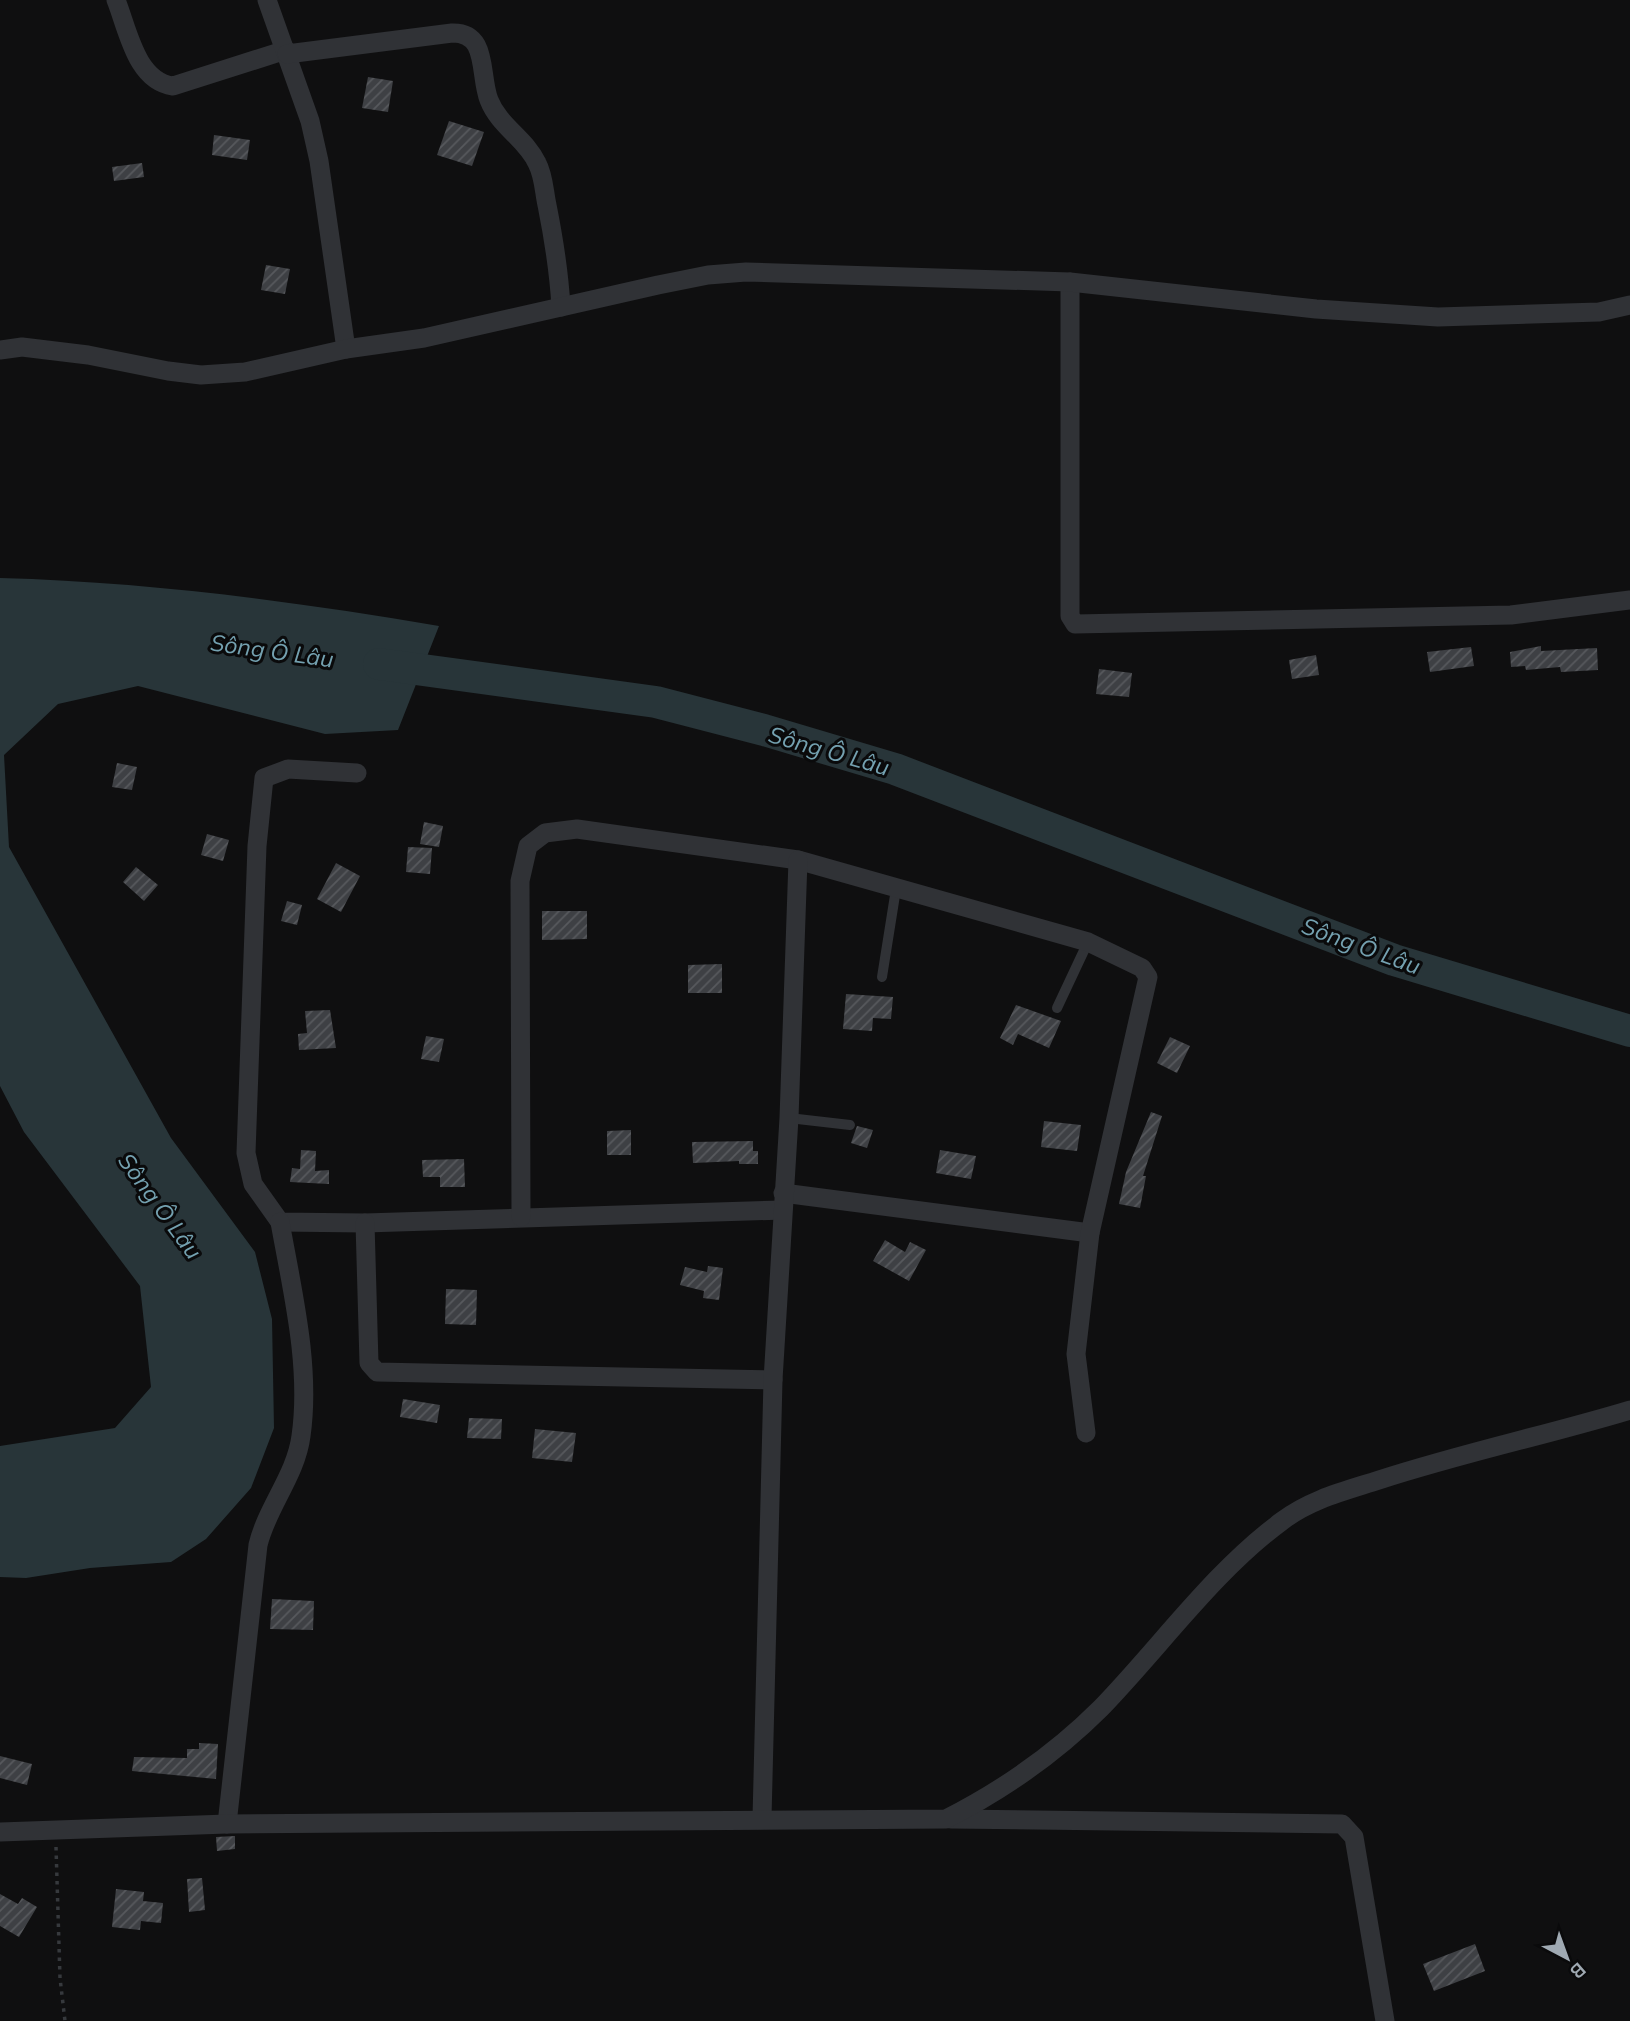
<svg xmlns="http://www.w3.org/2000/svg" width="1630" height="2021" font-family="Mulish,sans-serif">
<defs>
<pattern id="building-hatch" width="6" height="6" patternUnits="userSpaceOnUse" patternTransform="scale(1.75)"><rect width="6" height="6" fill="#3e4044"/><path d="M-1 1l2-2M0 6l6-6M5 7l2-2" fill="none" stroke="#57595d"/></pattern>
</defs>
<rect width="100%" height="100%" fill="#0f0f10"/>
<path fill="#283539" d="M0,578C148,582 293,601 439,626L398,730L325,734L138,686L58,704L4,755L9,847L171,1138L255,1252L272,1319L274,1428L251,1488L206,1539L171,1562L90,1568L26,1578L0,1577V1446L115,1428L151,1387L140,1286L24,1132L0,1086Z"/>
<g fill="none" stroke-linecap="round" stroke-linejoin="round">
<polyline stroke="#283539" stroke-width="32" points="379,664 656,702 764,730 895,769 1394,960 1630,1031"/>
</g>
<g fill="url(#building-hatch)">
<polygon points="368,77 393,81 388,112 362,108"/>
<polygon points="449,121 484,132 472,166 437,155"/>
<polygon points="214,135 250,140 247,160 212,155"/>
<polygon points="142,163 144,177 114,181 112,167"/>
<polygon points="266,265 290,269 285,294 261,290"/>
<polygon points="1541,646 1541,651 1597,648 1598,670 1561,672 1560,667 1526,670 1525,666 1511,667 1510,652"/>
<polygon points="1471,647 1474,666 1430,672 1427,652"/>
<polygon points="1316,655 1319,675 1292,679 1289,660"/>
<polygon points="1099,669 1132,673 1129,697 1096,694"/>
<polygon points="117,763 137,767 132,790 112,787"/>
<polygon points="424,822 443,826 439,847 420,844"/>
<polygon points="207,834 229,840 223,861 201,855"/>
<polygon points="408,847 432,848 430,874 406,872"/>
<polygon points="336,863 360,876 341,912 317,899"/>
<polygon points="136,867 158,885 144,901 123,882"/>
<polygon points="287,901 302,905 297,925 281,921"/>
<polygon points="542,911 587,911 587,939 542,940"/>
<polygon points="722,964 722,993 688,993 688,965"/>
<polygon points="846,994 893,997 891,1019 873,1018 872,1031 843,1029"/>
<polygon points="1016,1005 1061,1021 1049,1048 1018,1034 1013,1045 1000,1038"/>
<polygon points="330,1010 336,1048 299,1050 298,1034 307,1033 305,1011"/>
<polygon points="426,1036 444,1039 439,1062 421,1059"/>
<polygon points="1170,1037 1190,1046 1177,1073 1157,1063"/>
<polygon points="1151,1112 1162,1116 1143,1176 1146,1176 1140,1208 1119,1204 1126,1172"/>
<polygon points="1044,1121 1081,1125 1077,1151 1041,1147"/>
<polygon points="857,1126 873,1130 867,1148 851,1143"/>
<polygon points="631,1130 631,1155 607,1155 607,1131"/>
<polygon points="753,1141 753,1151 758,1151 758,1164 739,1164 739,1161 693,1163 692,1142"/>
<polygon points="301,1150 316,1151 315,1171 329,1170 329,1184 290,1182 292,1168 300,1169"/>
<polygon points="940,1150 976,1156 971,1179 936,1173"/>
<polygon points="464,1159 465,1187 440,1187 440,1177 423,1177 422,1160"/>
<polygon points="885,1240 905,1252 910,1242 926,1250 909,1281 873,1261"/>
<polygon points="708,1266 723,1268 719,1300 703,1298 704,1291 680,1285 685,1267 707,1272"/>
<polygon points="446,1289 477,1290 476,1325 445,1324"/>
<polygon points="403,1399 440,1405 437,1423 400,1417"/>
<polygon points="469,1418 502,1419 501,1439 467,1438"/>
<polygon points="535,1429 576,1433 572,1462 532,1458"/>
<polygon points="272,1599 314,1601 313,1630 270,1629"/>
<polygon points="199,1743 218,1744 216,1779 132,1771 134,1757 187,1758 187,1749 199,1749"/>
<polygon points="0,1756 32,1764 27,1785 0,1778"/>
<polygon points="235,1836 235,1849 217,1851 216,1837"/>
<polygon points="202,1878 205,1910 189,1912 187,1879"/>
<polygon points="116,1889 144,1892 143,1901 163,1903 161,1923 141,1921 140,1930 112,1927"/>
<polygon points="0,1894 18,1904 22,1898 37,1907 19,1937 0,1926"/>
<polygon points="1475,1944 1485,1971 1434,1991 1423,1964"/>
</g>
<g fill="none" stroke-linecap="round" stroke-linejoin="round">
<polyline stroke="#36393d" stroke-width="3.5" stroke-dasharray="3.5 5" stroke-linecap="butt" points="56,1847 60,1978 65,2021"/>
<g stroke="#303236" stroke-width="10">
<polyline points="882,977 896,889"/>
<polyline points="1057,1008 1088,942"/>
<polyline points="789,1118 850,1125"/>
</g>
<g stroke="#303236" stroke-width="19">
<path d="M116,0C128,30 136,81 173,86L286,50"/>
<polyline points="267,0 310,121 319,161 346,349"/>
<path d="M287,54L452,33C489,32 479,75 489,100C499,126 526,139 537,163C544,176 544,192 547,205C554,240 559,272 561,307"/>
<polyline points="1070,282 1070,616 1075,624 1511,615 1630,600"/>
<polyline points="0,350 22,347 88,355 168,371 201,375 245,372 346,349 424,338 658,285 708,275 746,272 1070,282 1316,309 1438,317 1599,312 1630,305"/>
<polyline points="357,773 288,769 264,778 257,846 246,1153 253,1184 280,1222 365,1223 782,1210"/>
<polyline points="783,1193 1090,1233"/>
<polyline points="521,1217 520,881 528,846 545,833 577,829 798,860 1088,942 1142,968 1148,977 1090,1233 1076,1354 1086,1433"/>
<polyline points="365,1223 369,1363 377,1372 773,1380"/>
<polyline points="762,1818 773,1380 789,1118 798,860"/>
<polyline points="951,1819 1342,1824 1354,1837 1385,2021"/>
<path d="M227,1824L258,1545C267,1507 296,1475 301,1436C311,1366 292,1290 280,1222"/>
<path d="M0,1832L227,1824L946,1819C1003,1790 1056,1753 1101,1708C1161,1646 1213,1572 1282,1521C1311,1499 1345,1491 1379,1480C1462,1453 1547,1435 1630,1410"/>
</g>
</g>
<g text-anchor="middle" stroke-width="6" stroke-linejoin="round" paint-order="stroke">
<g font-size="23" font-style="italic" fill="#74a1b0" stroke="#0a0a0b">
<text transform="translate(272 651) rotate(8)" y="8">Sông Ô Lâu</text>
<text transform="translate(829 751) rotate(16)" y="8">Sông Ô Lâu</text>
<text transform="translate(1361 946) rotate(20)" y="8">Sông Ô Lâu</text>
<text transform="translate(160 1206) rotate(54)" y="8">Sông Ô Lâu</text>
</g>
</g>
<g transform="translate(1567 1958) rotate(139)" stroke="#0a0a0b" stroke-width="5" paint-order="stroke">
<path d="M0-5L12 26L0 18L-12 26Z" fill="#9fa9b2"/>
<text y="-10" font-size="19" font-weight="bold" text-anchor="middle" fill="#9fa9b2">B</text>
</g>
</svg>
